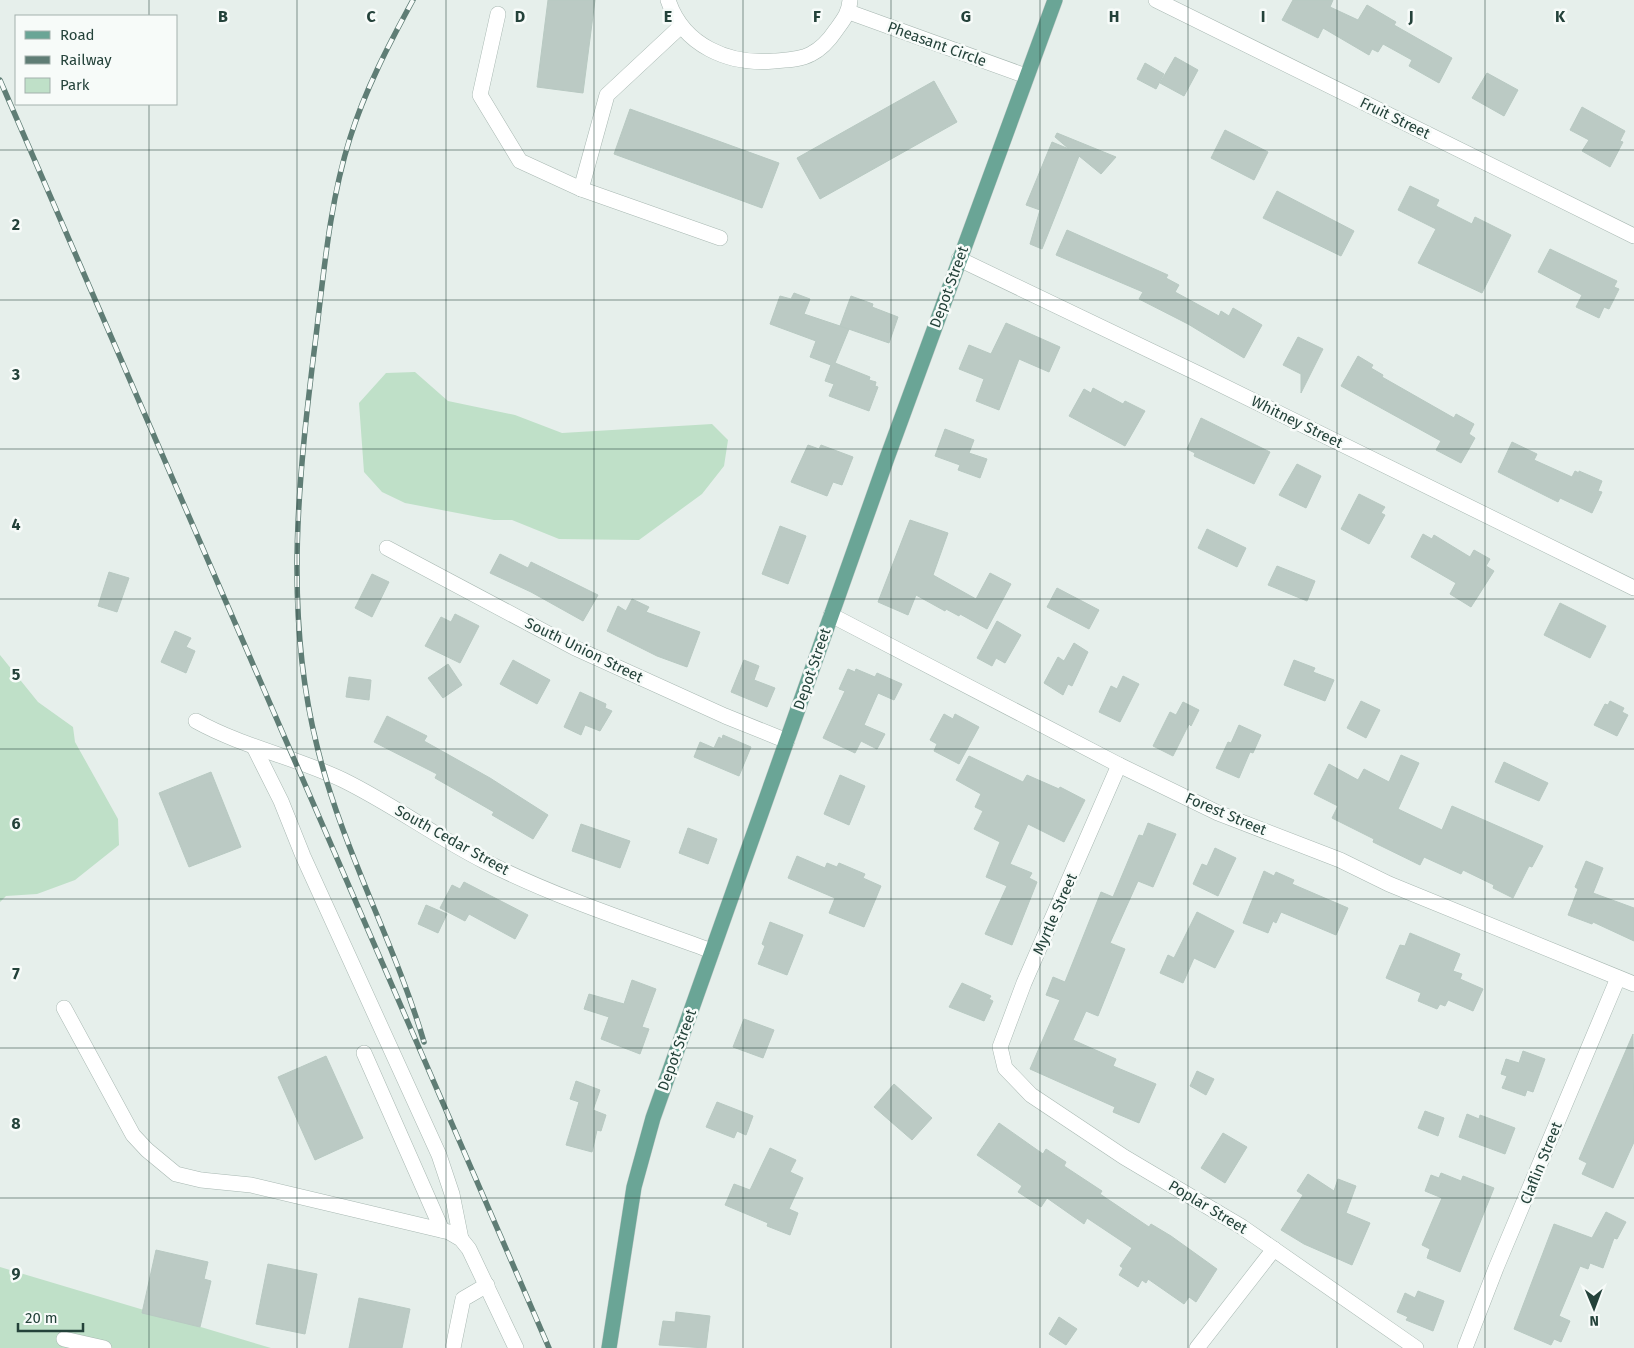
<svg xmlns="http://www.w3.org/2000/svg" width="1634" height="1348" font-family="'Fira Sans',sans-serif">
<rect width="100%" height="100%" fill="#e6efeb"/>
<g fill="#bfe0c8">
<polygon points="415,372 448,401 515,415 562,433 712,424 728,440 724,466 702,494 639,540 559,539 512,520 494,520 405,503 382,492 364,472 359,403 386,373"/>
<polygon points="0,655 38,702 73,727 75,742 118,819 119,845 75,880 37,894 6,896 0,902"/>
<polygon points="0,1267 271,1348 0,1348"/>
</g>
<g fill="#bbcac4" stroke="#b8c9c2">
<polygon points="548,0 595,0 583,93 537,87"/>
<polygon points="1293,0 1333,0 1330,7 1358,20 1367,5 1396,22 1394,25 1452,58 1439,83 1409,66 1412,60 1383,44 1378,52 1372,49 1369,55 1323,28 1318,38 1282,20"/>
<polygon points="1175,57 1198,70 1184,96 1160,83"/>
<polygon points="1145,63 1164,74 1156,89 1137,79"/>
<polygon points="1487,73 1518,90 1504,116 1472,98"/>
<polygon points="934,81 957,122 820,199 797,158"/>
<polygon points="1582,107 1625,131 1620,141 1623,142 1610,167 1582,151 1589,140 1570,130"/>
<polygon points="630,109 779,163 762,208 614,154"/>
<polygon points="1225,130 1268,152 1254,180 1211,158"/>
<polygon points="1057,133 1116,157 1101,174 1079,156 1042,249 1030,244 1040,210 1026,205 1052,142 1069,149 1055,137"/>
<polygon points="1410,186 1439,200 1436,206 1472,224 1475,217 1511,235 1482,293 1418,263 1436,229 1398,210"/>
<polygon points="1277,191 1354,231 1341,256 1263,218"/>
<polygon points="1067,230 1168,275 1166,278 1179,285 1175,292 1219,316 1221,311 1229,316 1233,308 1262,325 1244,358 1188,324 1139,299 1143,292 1056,255"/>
<polygon points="1550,249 1617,281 1614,287 1619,289 1609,309 1604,307 1599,318 1576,307 1582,295 1538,272"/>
<polygon points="794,293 810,299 804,314 849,329 835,363 870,377 869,380 876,382 875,386 878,387 869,411 829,396 834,384 825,381 831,365 810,357 816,341 770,324 780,296 791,299"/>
<polygon points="851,296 873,304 872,307 898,317 889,343 840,326"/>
<polygon points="1006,323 1060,347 1049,372 1019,359 999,410 976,401 984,379 959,369 969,345 991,354"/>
<polygon points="1298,337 1323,349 1301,393 1301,374 1283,365"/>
<polygon points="1358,356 1373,365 1371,368 1383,375 1382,377 1454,418 1456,414 1474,424 1469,434 1475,438 1461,463 1436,450 1441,441 1341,386"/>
<polygon points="1093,388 1123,404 1125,401 1145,411 1125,446 1069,416 1084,389 1091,393"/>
<polygon points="1201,418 1270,452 1254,484 1194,456 1195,453 1187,449"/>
<polygon points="945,429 974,440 969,453 987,459 980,478 958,470 960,465 935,456"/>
<polygon points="1512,442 1537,454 1534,460 1572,477 1575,471 1579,473 1579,471 1602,481 1598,491 1602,492 1592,513 1560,498 1558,502 1498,472"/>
<polygon points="808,445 819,449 821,445 853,457 842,485 833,482 827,496 791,482"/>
<polygon points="1297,464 1321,476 1306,508 1279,495"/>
<polygon points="1359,494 1385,507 1381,513 1385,515 1369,544 1341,529"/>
<polygon points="910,520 948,533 933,575 976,599 990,573 1011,584 987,629 960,614 959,616 946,609 945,611 916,595 908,615 878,602"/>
<polygon points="780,526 806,536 788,584 762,574"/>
<polygon points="1207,529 1246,548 1237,567 1198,548"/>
<polygon points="1423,534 1432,539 1434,535 1470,557 1474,550 1490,559 1486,566 1494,571 1471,607 1450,594 1456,583 1411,557"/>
<polygon points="500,554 528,568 531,562 598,595 583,621 531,592 490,573"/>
<polygon points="1277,566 1315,581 1307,601 1268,585"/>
<polygon points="109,572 129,578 117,612 98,606"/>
<polygon points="372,574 389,582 372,617 355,608"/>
<polygon points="1057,588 1099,610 1089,629 1047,607"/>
<polygon points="632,599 649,607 646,612 700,632 687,667 657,656 607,631 618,606 626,611"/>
<polygon points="1560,603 1606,626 1590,658 1544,635"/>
<polygon points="455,614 479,626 460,663 425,646 441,617 451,622"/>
<polygon points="997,621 1021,635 1005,663 996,658 992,666 977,658"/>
<polygon points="175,631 191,638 186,647 195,651 186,673 161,662"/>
<polygon points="1074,643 1088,652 1072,686 1068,684 1063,695 1044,683 1058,657 1064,661"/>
<polygon points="513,660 550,680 537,704 500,684"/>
<polygon points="744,660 759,666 754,680 775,688 767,707 731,692"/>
<polygon points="1294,660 1315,668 1313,672 1334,680 1325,701 1284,685"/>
<polygon points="448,664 462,685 443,698 428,678"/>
<polygon points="848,669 855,672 856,669 875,677 877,673 902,684 894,700 878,693 864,725 885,734 877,749 861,741 855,753 823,738 845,691 839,689"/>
<polygon points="1123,676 1139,684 1120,722 1099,712 1111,686 1117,689"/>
<polygon points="349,677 371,680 369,700 346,697"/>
<polygon points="580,692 606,704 605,708 612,711 600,731 585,725 581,735 564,727"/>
<polygon points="1361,701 1380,710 1366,738 1347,728"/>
<polygon points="1610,701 1624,708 1622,712 1628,715 1617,736 1594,725 1605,704 1608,705"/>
<polygon points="1183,702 1199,710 1191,726 1189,724 1173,756 1153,746 1170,712 1176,715"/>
<polygon points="944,714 953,719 955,714 979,727 959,764 934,751 937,744 930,740"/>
<polygon points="387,716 427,736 424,741 490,778 548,815 533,839 492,815 494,812 435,778 437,774 374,742"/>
<polygon points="1239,725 1261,735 1253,753 1250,752 1239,778 1216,768 1228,742 1231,743"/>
<polygon points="723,735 751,747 739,776 694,757 700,742 714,748 719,737 722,739"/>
<polygon points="1401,755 1419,763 1398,809 1442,830 1452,806 1543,846 1532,867 1529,866 1513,898 1493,888 1494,885 1463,870 1461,874 1424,857 1420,865 1373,842 1374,839 1332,818 1338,806 1314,794 1329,764 1358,780 1364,769 1389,782"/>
<polygon points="969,756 1023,782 1027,775 1059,789 1060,787 1085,800 1064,842 1028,824 1010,864 1032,873 1029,878 1037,882 1012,945 985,934 1007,886 986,877 1000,842 974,829 983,811 975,807 981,794 956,780"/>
<polygon points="1504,762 1548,783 1539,801 1495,782"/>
<polygon points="211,772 241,847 189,867 159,793"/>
<polygon points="840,775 865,786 849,825 824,814"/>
<polygon points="1148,823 1176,834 1153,887 1138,881 1110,943 1125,949 1098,1016 1086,1011 1073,1040 1116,1059 1113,1066 1156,1084 1139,1123 1113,1112 1115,1107 1030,1069 1060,1000 1046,995 1053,977 1065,982 1101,892 1113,897 1139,835 1143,836"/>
<polygon points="581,824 630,841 620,868 572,851"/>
<polygon points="688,828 717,839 708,864 679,853"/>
<polygon points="1215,848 1236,858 1218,896 1193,884 1202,864 1207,866"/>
<polygon points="797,856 825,868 827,863 837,867 839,863 865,874 863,878 881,886 864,927 829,913 835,898 788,878"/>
<polygon points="1586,861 1603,868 1593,893 1634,908 1634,941 1593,922 1592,924 1568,915 1578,889 1575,887"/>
<polygon points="1264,871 1274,876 1276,872 1294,880 1292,884 1348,908 1336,935 1281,912 1276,923 1273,921 1268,933 1243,923"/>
<polygon points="464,882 528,915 515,939 469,914 465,921 440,908 452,885 460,889"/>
<polygon points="426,905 447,914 438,933 418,924"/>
<polygon points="1197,912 1234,931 1215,968 1194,958 1183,983 1160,973 1168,955 1174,958"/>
<polygon points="770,922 803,935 787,975 758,964 765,946 762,944"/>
<polygon points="1410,933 1460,954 1453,971 1462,974 1460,979 1483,989 1473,1011 1448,1000 1445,1006 1440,1004 1437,1009 1418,1001 1421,993 1386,978 1400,945 1405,946"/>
<polygon points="632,980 656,989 642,1027 649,1029 640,1054 601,1039 609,1017 584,1009 589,994 624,1004"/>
<polygon points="962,983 991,996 989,999 993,1001 984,1021 949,1007"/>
<polygon points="744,1019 774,1030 763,1058 733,1047"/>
<polygon points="1633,1034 1634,1142 1613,1188 1582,1174 1587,1163 1579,1159"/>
<polygon points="1523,1051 1545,1059 1533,1092 1527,1090 1525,1096 1502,1088 1507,1076 1501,1074 1506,1059 1519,1063"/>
<polygon points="326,1056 363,1138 315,1160 278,1077"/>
<polygon points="1197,1071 1214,1079 1206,1095 1190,1086"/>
<polygon points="576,1081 600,1090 593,1110 606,1115 601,1131 597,1130 592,1152 566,1145 579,1102 570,1099"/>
<polygon points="894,1084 932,1118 912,1140 874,1107"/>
<polygon points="717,1102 753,1116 746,1135 737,1131 734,1138 706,1127"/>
<polygon points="1425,1111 1444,1118 1438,1136 1418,1128"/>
<polygon points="1467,1114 1479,1119 1480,1115 1515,1128 1505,1154 1459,1137"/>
<polygon points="999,1123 1043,1154 1046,1149 1066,1162 1064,1166 1102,1191 1100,1194 1149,1227 1151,1224 1171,1236 1217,1269 1196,1302 1189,1297 1184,1304 1148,1279 1146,1283 1142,1280 1138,1287 1119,1275 1123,1268 1120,1266 1132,1248 1087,1218 1084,1224 1047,1198 1041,1207 1018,1192 1022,1186 977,1155"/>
<polygon points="1223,1133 1247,1147 1225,1183 1201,1168"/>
<polygon points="770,1148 796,1160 790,1172 803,1178 789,1209 798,1213 790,1235 767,1226 768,1223 725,1205 734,1184 750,1190"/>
<polygon points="1441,1173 1461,1181 1463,1176 1494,1188 1460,1272 1427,1258 1430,1249 1422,1245 1442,1198 1425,1191 1431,1175 1439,1178"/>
<polygon points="1308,1174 1334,1191 1338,1179 1356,1186 1346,1213 1370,1223 1352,1265 1304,1244 1281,1230 1303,1195 1297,1191"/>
<polygon points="1606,1212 1626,1222 1617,1239 1614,1238 1603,1268 1590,1263 1588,1269 1580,1266 1559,1316 1570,1321 1561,1342 1554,1339 1551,1345 1514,1329 1554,1224 1592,1238"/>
<polygon points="156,1250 208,1262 204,1279 211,1281 200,1327 142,1313"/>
<polygon points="268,1264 317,1274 305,1334 256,1324"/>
<polygon points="1418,1291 1444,1301 1433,1331 1406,1320 1408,1317 1397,1312 1405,1293 1415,1298"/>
<polygon points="359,1298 410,1309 402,1348 349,1348"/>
<polygon points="676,1312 710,1316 706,1348 659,1345 663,1321 675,1322"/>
<polygon points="1059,1317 1077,1329 1066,1345 1049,1334"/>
</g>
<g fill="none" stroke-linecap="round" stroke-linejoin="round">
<g stroke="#a8b8b2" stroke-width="16">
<g id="minor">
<path d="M668,0C683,46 729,65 774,61C787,60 800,60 811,54C821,49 830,39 836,30C844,19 849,13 850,0"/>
<polyline points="1156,0 1634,236"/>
<polyline points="849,12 1026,76"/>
<polyline points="498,14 480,95 520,161 581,189"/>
<polyline points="681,26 607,95 581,189 720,238"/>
<polyline points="959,259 1199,374 1634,588"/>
<polyline points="387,548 575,648 725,716 787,741"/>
<polyline points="831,615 1119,765 1218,813 1340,860 1389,884 1634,984"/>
<path d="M196,721C243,747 295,757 343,780C392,804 435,836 484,861C557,898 635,923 712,951"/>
<polyline points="254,747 281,801 303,856 439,1155 452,1194 461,1239"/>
<polyline points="1119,765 1024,983 1000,1047 1005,1068 1031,1095 1124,1157 1242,1227 1416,1348"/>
<polyline points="64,1008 133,1135 147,1150 176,1174 201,1180 251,1185 449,1232 461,1239 469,1249 516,1348"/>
<polyline points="364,1053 442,1230"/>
<polyline points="64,1339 104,1348"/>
<polyline points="453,1348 463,1299 487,1285"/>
<polyline points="1197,1348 1274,1249"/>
<polyline points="1465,1348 1496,1268 1618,978"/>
</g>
</g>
<g stroke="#c2cac8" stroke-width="16">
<polyline id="major" points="609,1348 634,1187 653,1118 887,458 1055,0"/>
</g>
<use href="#minor" stroke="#fff" stroke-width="15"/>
<use href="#major" stroke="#6aa596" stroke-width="15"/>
<g stroke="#5f7d75" stroke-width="5.5">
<g id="rail">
<path d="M413,0C389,44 365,90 350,138C330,201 324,270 316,336C299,472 283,611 317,746C342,849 394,941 424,1042"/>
<polyline points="0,80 549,1348"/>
</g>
</g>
<use href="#rail" stroke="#f7fbf9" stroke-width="4" stroke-dasharray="11" stroke-linecap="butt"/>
</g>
<path fill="none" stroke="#24423a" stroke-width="1" stroke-opacity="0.55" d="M149,0V16M297,0V1348M446,0V1348M594,0V1348M743,0V1348M891,0V1348M1040,0V1348M1188,0V1348M1337,0V1348M1485,0V1348M149,104V1348M0,150H1634M0,300H1634M0,449H1634M0,599H1634M0,749H1634M0,899H1634M0,1048H1634M0,1198H1634"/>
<g text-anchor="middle" stroke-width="5" stroke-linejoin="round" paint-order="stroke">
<g font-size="15" fill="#24423a" stroke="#f7fbf9">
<text transform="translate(937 44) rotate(20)" y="5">Pheasant Circle</text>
<text transform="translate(1395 118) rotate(26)" y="5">Fruit Street</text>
<text transform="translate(949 287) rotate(-70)" y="5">Depot Street</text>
<text transform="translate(1297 422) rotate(26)" y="5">Whitney Street</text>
<text transform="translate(584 650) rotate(26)" y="5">South Union Street</text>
<text transform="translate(812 669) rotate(-71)" y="5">Depot Street</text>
<text transform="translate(1226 814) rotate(23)" y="5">Forest Street</text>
<text transform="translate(452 840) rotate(29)" y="5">South Cedar Street</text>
<text transform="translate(1055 914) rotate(-66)" y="5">Myrtle Street</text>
<text transform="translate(677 1050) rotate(-70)" y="5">Depot Street</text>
<text transform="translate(1541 1163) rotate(-68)" y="5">Claflin Street</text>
<text transform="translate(1208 1207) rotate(31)" y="5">Poplar Street</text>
</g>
</g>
<g font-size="16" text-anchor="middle" font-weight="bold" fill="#24423a" stroke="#f7fbf9" stroke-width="5" stroke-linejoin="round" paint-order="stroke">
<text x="223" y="22">B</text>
<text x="371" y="22">C</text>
<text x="520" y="22">D</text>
<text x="668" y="22">E</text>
<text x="817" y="22">F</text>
<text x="966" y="22">G</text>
<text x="1114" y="22">H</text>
<text x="1263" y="22">I</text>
<text x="1411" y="22">J</text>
<text x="1560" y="22">K</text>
<text x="16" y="230">2</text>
<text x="16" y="380">3</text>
<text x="16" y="530">4</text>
<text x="16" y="680">5</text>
<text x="16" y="829">6</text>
<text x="16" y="979">7</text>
<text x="16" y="1129">8</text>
<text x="16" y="1279">9</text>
</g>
<rect x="15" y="15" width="162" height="90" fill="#f7fbf9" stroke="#a3b1ad"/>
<rect x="25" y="31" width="25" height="8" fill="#6aa596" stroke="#a3b1ad"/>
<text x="60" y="40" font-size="15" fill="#24423a">Road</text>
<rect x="25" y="56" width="25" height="8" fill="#5f7d75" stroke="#a3b1ad"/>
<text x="60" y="65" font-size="15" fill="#24423a">Railway</text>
<rect x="25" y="78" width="25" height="15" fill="#bfe0c8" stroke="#a3b1ad"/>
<text x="60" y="90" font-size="15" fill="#24423a">Park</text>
<g transform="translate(1594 1308) rotate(179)" stroke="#f7fbf9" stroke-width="4" paint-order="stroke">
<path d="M0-4L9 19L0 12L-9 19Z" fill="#24423a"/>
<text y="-8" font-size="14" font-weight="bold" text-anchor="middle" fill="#24423a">N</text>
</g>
<path d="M18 1323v8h65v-8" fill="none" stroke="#24423a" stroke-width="2.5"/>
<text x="25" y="1323" font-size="15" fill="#24423a" stroke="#f7fbf9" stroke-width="4" paint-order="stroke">20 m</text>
</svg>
